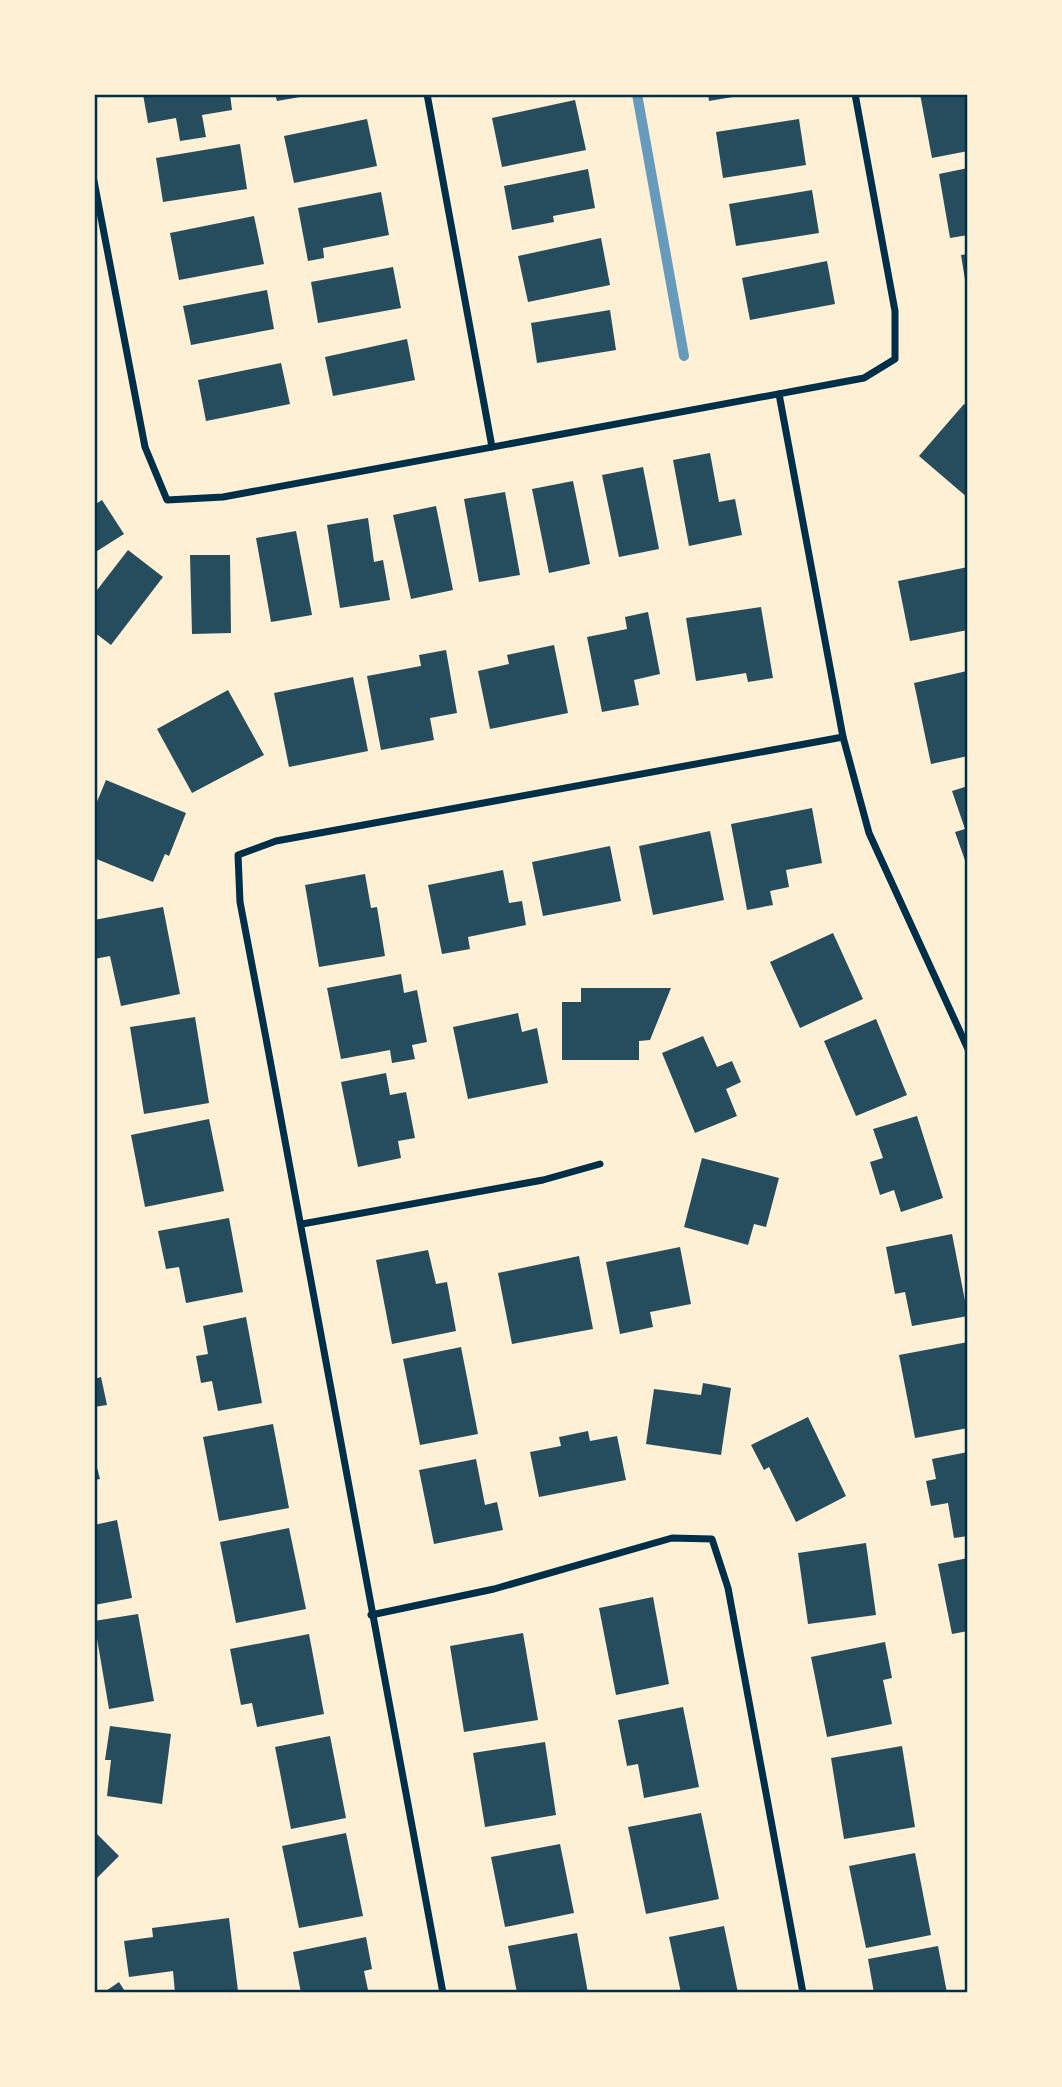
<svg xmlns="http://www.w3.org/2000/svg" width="1062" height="2087" font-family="Figtree,sans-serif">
<rect width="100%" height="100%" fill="#fdf0d5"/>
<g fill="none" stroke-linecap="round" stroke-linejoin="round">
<polyline stroke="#669bbc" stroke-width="10" points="637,94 684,356"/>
</g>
<g fill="#264d5e">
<polygon points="143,94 230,94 232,110 202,115 206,137 180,141 176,118 148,123"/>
<polygon points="275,94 306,94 306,96 277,101"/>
<polygon points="708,94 739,94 739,96 709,101"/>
<polygon points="920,94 968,94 968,151 932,158"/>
<polygon points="575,100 586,150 502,167 492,118"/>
<polygon points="367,119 377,166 294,183 284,136"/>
<polygon points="799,119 806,165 723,178 716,132"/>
<polygon points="240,144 247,189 163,202 156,158"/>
<polygon points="968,168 968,235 950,238 939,174"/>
<polygon points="588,169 595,208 553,216 554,222 512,230 504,186"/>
<polygon points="812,190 819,233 736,246 729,204"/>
<polygon points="381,192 389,235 323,248 324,258 308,261 298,208"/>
<polygon points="254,216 264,264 179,280 170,233"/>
<polygon points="601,238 610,285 528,302 518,256"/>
<polygon points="968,254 968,286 966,286 961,255"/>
<polygon points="827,261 835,304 750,320 742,278"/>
<polygon points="393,267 401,308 318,323 311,282"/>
<polygon points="267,290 274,329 191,345 183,306"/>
<polygon points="610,310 616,350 537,363 531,323"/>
<polygon points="407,339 415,380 333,396 325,357"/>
<polygon points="281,363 290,404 206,421 198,380"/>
<polygon points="964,404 968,407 968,498 919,456"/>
<polygon points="710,453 719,502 735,499 742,535 689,546 673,460"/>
<polygon points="643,467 659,549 619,557 602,475"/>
<polygon points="573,481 590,564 549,573 532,489"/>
<polygon points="505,492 520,575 479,582 464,499"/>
<polygon points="102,500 124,534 94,553 94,505"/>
<polygon points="436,506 453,590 411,599 393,515"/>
<polygon points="368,518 374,562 383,560 390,600 340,608 327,525"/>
<polygon points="296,531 312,615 271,622 256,538"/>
<polygon points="128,550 163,577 111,645 94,632 94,594"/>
<polygon points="190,555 230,555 231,633 192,634"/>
<polygon points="968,567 968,630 910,641 898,581"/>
<polygon points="761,607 773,678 748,682 746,673 696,681 686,618"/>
<polygon points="648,612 660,674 634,680 639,705 602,712 587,637 627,629 625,617"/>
<polygon points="554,645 568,713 490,729 478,671 509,664 507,655"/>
<polygon points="446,650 457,713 430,718 434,740 381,750 367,676 421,666 419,655"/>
<polygon points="967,671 968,756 931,764 914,683"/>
<polygon points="353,677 368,751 289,767 274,693"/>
<polygon points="228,690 264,755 192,793 157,729"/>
<polygon points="106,780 186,813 169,856 165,854 153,882 94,858 94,809"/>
<polygon points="968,786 968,866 967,866 955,832 965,829 952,791"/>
<polygon points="812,808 822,863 786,870 789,887 770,891 773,905 747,910 731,824"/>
<polygon points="710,831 724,900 653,915 639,846"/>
<polygon points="610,846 621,901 543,916 532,862"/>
<polygon points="503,870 509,903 522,901 526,925 468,937 470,949 442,954 428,885"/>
<polygon points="365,874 371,908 377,907 385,956 319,967 305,885"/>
<polygon points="163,907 180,994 121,1006 110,956 94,959 94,920"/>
<polygon points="833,933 863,999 800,1028 770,962"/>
<polygon points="401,974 404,993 417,990 427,1042 412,1045 415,1059 392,1063 390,1050 341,1059 327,988"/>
<polygon points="581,988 671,988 650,1040 639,1041 639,1060 562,1060 562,1002 581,1002"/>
<polygon points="518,1013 522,1032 537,1028 548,1083 468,1099 453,1027"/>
<polygon points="195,1017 209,1103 144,1114 130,1027"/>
<polygon points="876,1019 907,1095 856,1116 824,1041"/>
<polygon points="703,1036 717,1067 732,1061 741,1082 726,1089 737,1116 695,1133 662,1053"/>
<polygon points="386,1073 390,1095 406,1092 415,1138 398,1141 401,1158 358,1167 341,1082"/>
<polygon points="917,1116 943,1198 901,1212 894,1190 880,1195 870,1162 883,1158 873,1129"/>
<polygon points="209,1119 224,1191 145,1207 131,1135"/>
<polygon points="702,1158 779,1178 766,1227 754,1224 748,1245 684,1227"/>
<polygon points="229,1218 243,1292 186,1303 179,1267 166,1269 158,1231"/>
<polygon points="952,1234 968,1316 912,1326 905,1292 895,1294 886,1247"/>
<polygon points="680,1247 691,1304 650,1312 653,1327 620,1334 606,1262"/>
<polygon points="428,1250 436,1284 447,1282 456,1331 392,1344 376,1260"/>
<polygon points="579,1256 593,1329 512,1344 498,1273"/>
<polygon points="246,1317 262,1403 218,1411 212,1381 201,1383 196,1356 208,1354 203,1326"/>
<polygon points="968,1342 968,1428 915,1438 899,1355"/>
<polygon points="461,1347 478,1434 420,1445 403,1359"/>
<polygon points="101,1377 107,1405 94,1407 94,1379"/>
<polygon points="703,1383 731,1388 721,1455 646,1444 654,1389 701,1395"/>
<polygon points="808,1417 846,1496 796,1522 769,1467 764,1470 751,1445"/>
<polygon points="273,1424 289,1508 219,1521 203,1437"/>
<polygon points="588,1431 590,1441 617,1436 626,1480 539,1497 530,1452 561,1446 559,1437"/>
<polygon points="968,1452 968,1536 954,1538 948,1503 931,1506 926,1481 936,1479 932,1459"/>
<polygon points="94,1456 100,1479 94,1480"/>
<polygon points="476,1459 485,1505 497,1502 503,1530 434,1544 419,1470"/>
<polygon points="117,1520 132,1598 94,1605 94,1525"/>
<polygon points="289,1528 306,1609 236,1623 220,1542"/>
<polygon points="866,1543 876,1615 808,1624 798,1553"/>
<polygon points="968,1558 968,1631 952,1634 938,1564"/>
<polygon points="653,1597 669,1684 616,1695 599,1608"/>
<polygon points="138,1614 154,1701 109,1709 94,1621"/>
<polygon points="523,1633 538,1720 464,1732 450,1646"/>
<polygon points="309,1634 324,1714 257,1727 252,1703 241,1705 230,1649"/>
<polygon points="885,1642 892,1678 883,1680 892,1724 827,1737 811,1657"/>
<polygon points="683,1707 699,1787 644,1798 638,1764 627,1766 618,1720"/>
<polygon points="110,1726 171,1734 162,1804 107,1796 111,1760 105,1760"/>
<polygon points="330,1736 346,1818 291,1829 275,1747"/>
<polygon points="545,1742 556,1815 485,1827 473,1753"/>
<polygon points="902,1746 915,1827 844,1839 831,1758"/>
<polygon points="701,1813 719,1899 646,1914 628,1827"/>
<polygon points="94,1831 119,1856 94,1881"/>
<polygon points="346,1833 363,1916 299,1928 282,1846"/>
<polygon points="560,1844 574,1913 505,1927 491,1857"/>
<polygon points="915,1853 931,1935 866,1948 849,1866"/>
<polygon points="229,1918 238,1991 175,1993 173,1971 129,1977 124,1941 153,1937 152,1928"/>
<polygon points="724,1926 738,1993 681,1993 669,1937"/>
<polygon points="577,1933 588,1993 517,1993 508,1946"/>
<polygon points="366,1937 372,1969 364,1971 368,1990 362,1993 301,1993 293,1952"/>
<polygon points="938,1946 947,1993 874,1993 868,1959"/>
<polygon points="119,1982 126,1993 103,1993"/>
</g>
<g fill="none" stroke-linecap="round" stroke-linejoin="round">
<g stroke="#003049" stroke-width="7">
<polyline points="427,94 492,447"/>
<polyline points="94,181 145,447 167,500 223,497 864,378 895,359 895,311 855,94"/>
<polyline points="779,394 843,737 869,833 968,1049"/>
<polyline points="302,1224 543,1180 600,1164"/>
<polyline points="371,1615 494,1589 672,1538 712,1539 728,1588 803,1993"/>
<path d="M443,1993C374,1629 310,1265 240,902L238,855L276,841L843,737"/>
</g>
</g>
<rect width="1062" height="2087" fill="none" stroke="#fdf0d5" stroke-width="192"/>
<rect x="96" y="96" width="870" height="1895" fill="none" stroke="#003049" stroke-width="2.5"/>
</svg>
